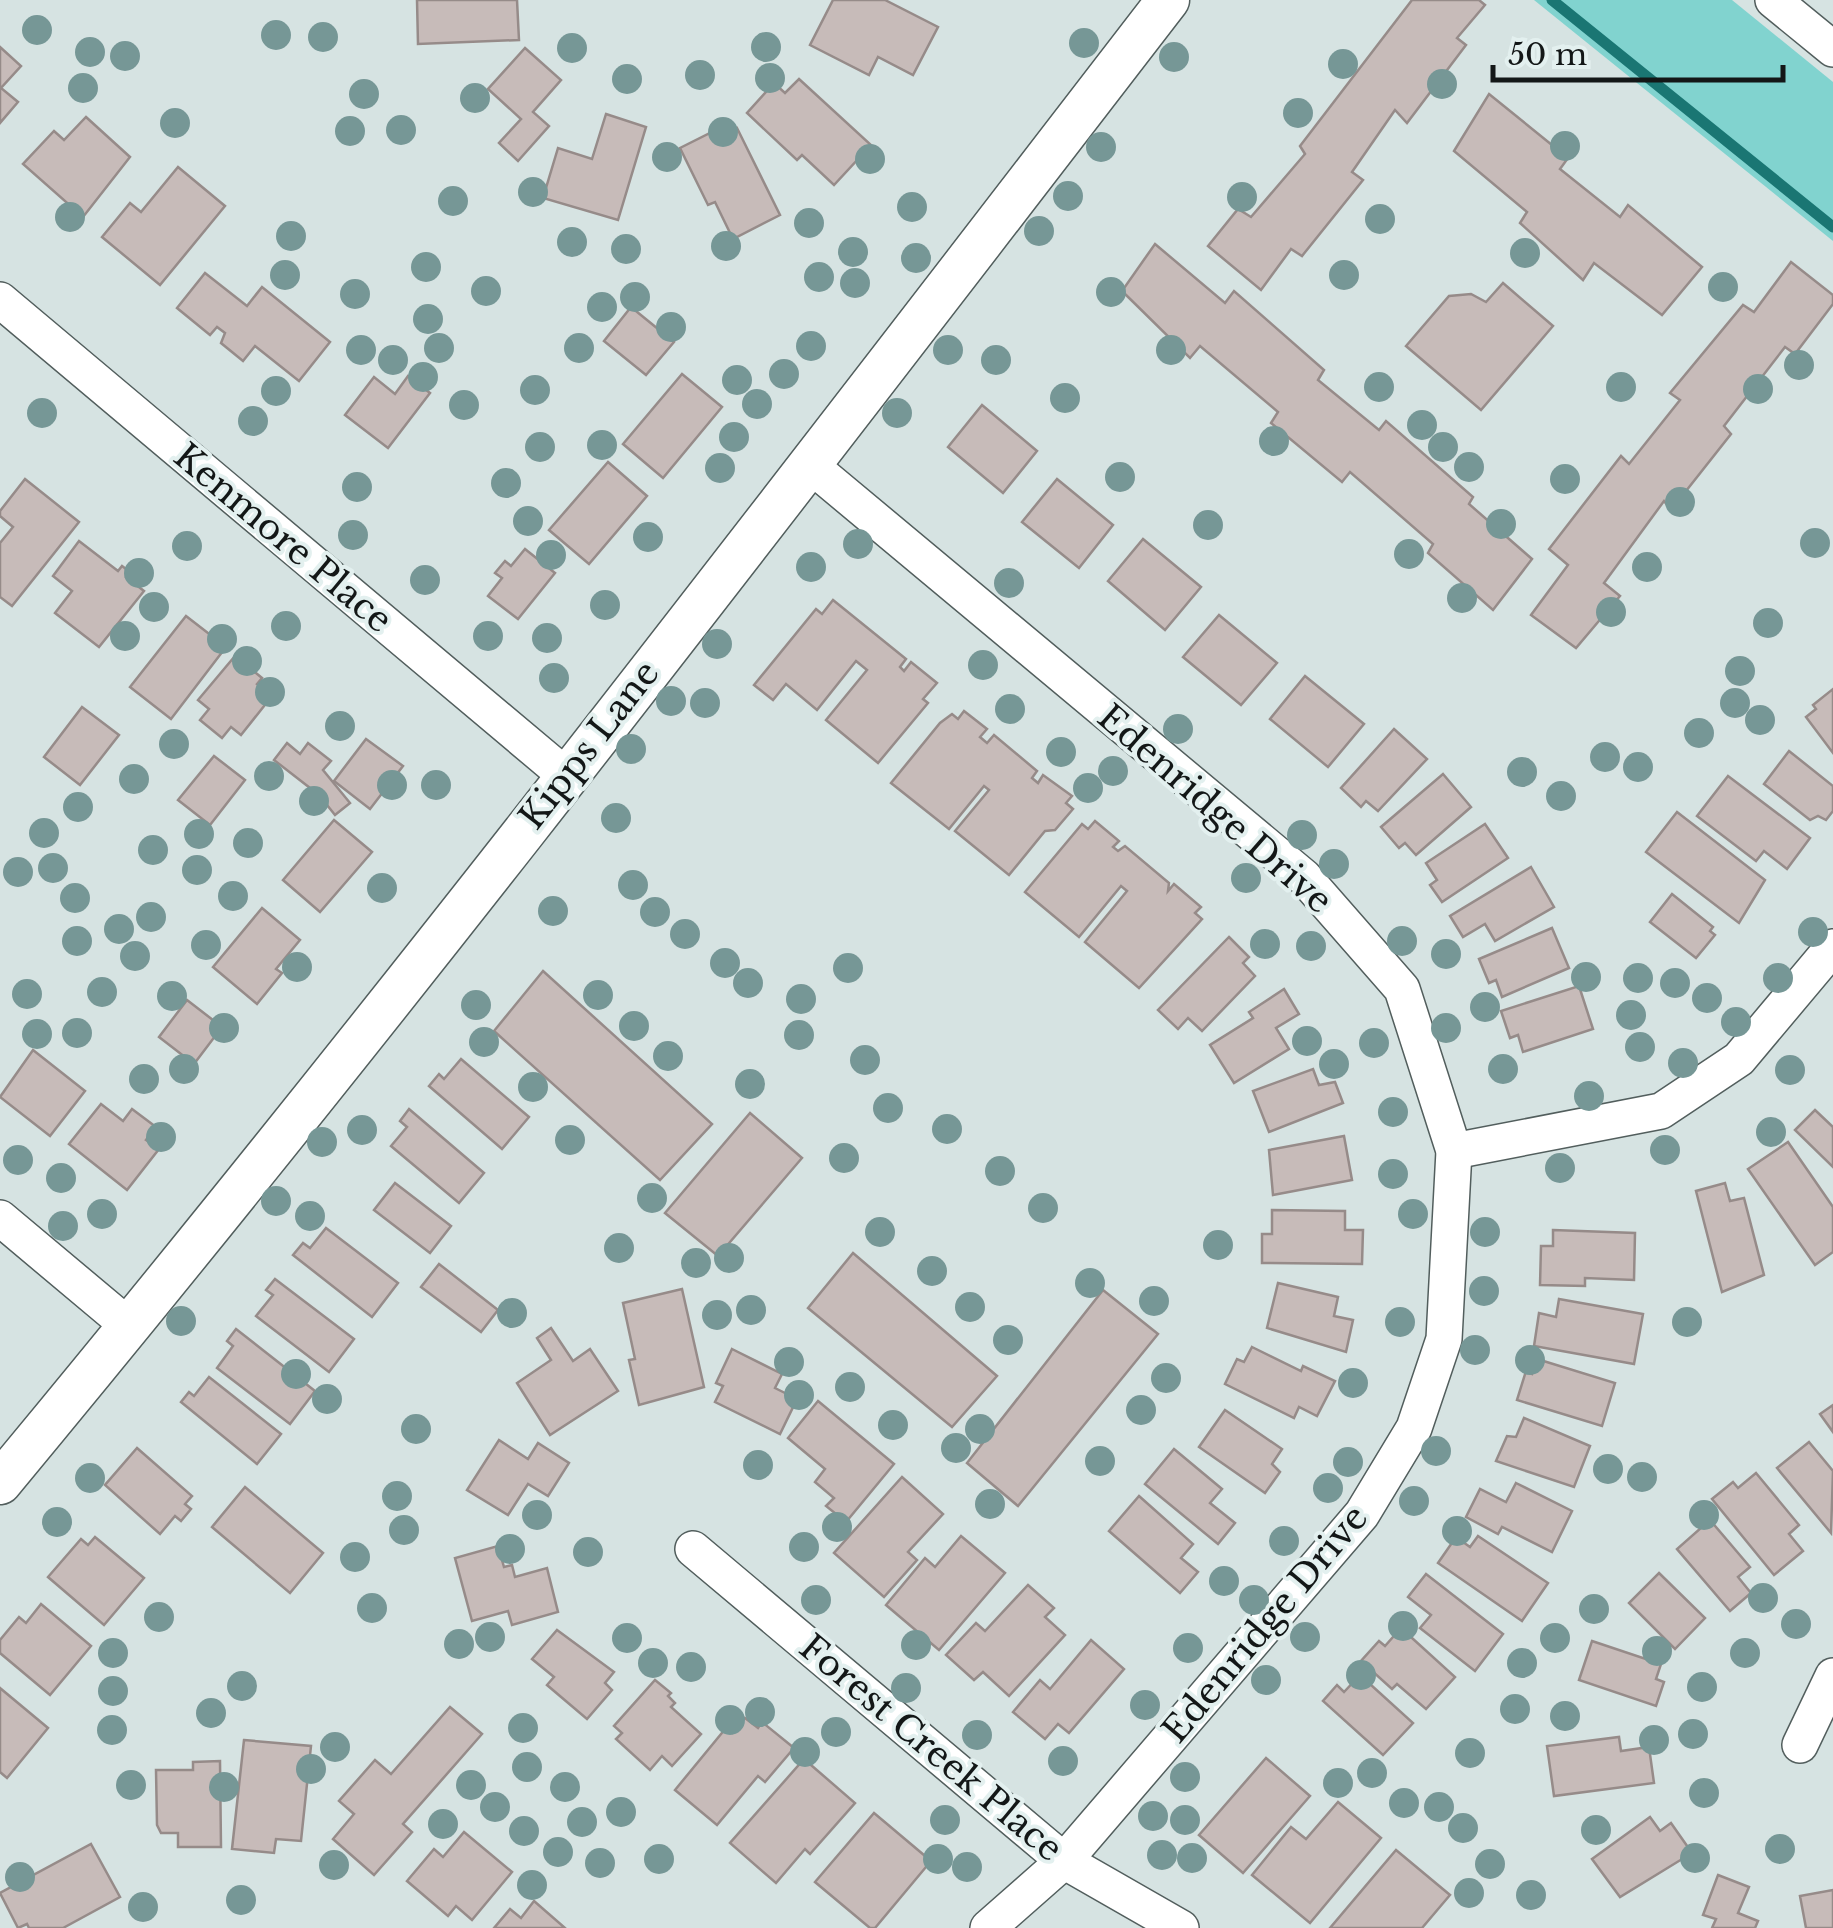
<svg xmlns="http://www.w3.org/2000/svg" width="1833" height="1928" font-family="'Libre Baskerville',serif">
<rect width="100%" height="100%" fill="#d6e3e2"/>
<polygon fill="#81d3cf" points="1534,0 1732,0 1833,82 1833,241"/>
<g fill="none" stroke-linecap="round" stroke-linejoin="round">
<polyline stroke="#1a7673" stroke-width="11" points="1552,0 1833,227"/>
</g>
<g fill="#c7bbb9" stroke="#968b89" stroke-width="2.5">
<polygon points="417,0 517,0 519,40 418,44"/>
<polygon points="833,0 885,0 938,27 913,75 878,57 869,75 810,45"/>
<polygon points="1412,0 1479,0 1485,5 1457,38 1466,45 1407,123 1395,110 1352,172 1363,180 1302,256 1291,249 1261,290 1208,246 1238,209 1251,217 1305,154 1300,146"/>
<polygon points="0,47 21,66 1,88 18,102 0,123"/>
<polygon points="525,48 561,80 533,112 549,126 518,161 499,143 521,119 488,89"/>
<polygon points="799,79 871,145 834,185 802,155 797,160 747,113 774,83 785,93"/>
<polygon points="1489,94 1568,158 1560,169 1620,217 1628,205 1702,267 1662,315 1594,263 1583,280 1520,223 1527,212 1454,151"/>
<polygon points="606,114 646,127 618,220 543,198 558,148 592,159"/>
<polygon points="86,117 130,157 83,217 23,164 54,131 64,140"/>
<polygon points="737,128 780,215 733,239 715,202 708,205 680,148 714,131 717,138"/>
<polygon points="178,167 225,206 160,285 102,237 130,203 141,212"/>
<polygon points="1155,244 1225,303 1234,291 1324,370 1318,380 1379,430 1386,421 1473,497 1469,504 1532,559 1493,610 1428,553 1433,544 1350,472 1342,482 1271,423 1278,412 1200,346 1190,358 1122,291"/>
<polygon points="1791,262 1833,295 1833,304 1795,354 1785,347 1724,426 1731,434 1671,510 1664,501 1604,583 1620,596 1576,648 1531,615 1568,565 1549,549 1621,456 1629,464 1680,400 1670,393 1743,305 1754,312"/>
<polygon points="205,273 247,306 262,287 330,342 299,381 255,346 243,361 221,343 225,333 217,327 210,335 177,308"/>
<polygon points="1503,283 1553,326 1481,410 1406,346 1449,296 1471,294 1486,302"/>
<polygon points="631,307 674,342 646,375 604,341"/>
<polygon points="682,374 722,407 663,478 623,444"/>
<polygon points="408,376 430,393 388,448 345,415 374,377 395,394"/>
<polygon points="982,405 1037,451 1003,493 948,447"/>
<polygon points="608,462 647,496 589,564 549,530"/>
<polygon points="25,479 79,522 12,606 0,597 0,543 13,527 0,516 0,511"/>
<polygon points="1057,479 1113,525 1079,568 1022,522"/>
<polygon points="1143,539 1201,587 1165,630 1108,581"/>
<polygon points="79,541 118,571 122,566 130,572 126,577 144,591 99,647 55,613 72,591 53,576"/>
<polygon points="525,549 555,573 518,619 488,596 502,578 495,573 505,561 511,566"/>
<polygon points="833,600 906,659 900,667 904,671 911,662 937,683 923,699 928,703 878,763 826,720 867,670 856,661 817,710 786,684 773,700 754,685 816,609 822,614"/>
<polygon points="1219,615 1277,663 1241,705 1183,657"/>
<polygon points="186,616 226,647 171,719 130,687"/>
<polygon points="235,656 262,678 257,684 272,696 241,735 231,727 222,738 200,720 209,709 198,700"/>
<polygon points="1305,676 1364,724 1328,767 1270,719"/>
<polygon points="1833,689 1833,753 1806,717 1816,709 1813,705"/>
<polygon points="82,707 119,735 80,785 44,757"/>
<polygon points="964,711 987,729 980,737 987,743 994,735 1037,771 1032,778 1038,783 1043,775 1072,796 1066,803 1073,809 1055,830 1045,831 1009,875 955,831 989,790 984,786 949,829 891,783 940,723 952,714 958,719"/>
<polygon points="1394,729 1427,759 1378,811 1366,801 1361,807 1341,788"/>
<polygon points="366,739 403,766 370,809 334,781"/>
<polygon points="287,743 300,754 308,743 331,761 323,770 350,803 335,815 319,795 274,760"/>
<polygon points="1789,751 1833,786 1833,811 1826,820 1818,816 1810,820 1764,784"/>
<polygon points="214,756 245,780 210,825 178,800"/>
<polygon points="1443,774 1471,807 1416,855 1405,843 1399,848 1381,827"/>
<polygon points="1728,776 1810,838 1787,869 1764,851 1756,861 1697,816"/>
<polygon points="1677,812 1765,880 1739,923 1646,852"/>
<polygon points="334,820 372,852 320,912 283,880"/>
<polygon points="1095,821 1119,841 1113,847 1118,851 1125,846 1169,883 1168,891 1174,884 1201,907 1195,913 1202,919 1139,988 1085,942 1127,891 1121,886 1079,937 1025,892 1082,824 1088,829"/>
<polygon points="1485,824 1508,858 1442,902 1430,885 1437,880 1426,863"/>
<polygon points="1531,867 1554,907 1495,941 1485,924 1463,937 1450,916"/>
<polygon points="1672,894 1713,927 1710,931 1715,935 1696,958 1650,922"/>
<polygon points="262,908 300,940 276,969 282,973 257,1004 213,967"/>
<polygon points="1552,928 1569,968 1502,997 1496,980 1489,983 1479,959"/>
<polygon points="1229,937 1249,957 1243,963 1255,976 1202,1031 1188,1018 1178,1029 1158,1010"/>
<polygon points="543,971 712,1124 660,1180 494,1031"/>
<polygon points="1579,986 1593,1029 1523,1052 1518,1035 1510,1038 1501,1011"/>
<polygon points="1284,989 1299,1014 1276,1028 1289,1049 1234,1083 1210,1045 1253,1018 1249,1012"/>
<polygon points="187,1000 222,1027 194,1064 159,1037"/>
<polygon points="33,1050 85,1091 50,1136 0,1097"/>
<polygon points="461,1059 529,1117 502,1149 429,1086 439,1074 444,1079"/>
<polygon points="1313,1069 1319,1085 1335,1082 1343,1103 1269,1132 1253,1091"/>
<polygon points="101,1104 123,1121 132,1109 156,1127 146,1140 159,1149 127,1190 69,1144"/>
<polygon points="409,1109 484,1173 459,1203 391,1146 407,1127 400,1121"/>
<polygon points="1815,1110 1833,1127 1833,1167 1795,1130"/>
<polygon points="750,1113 802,1158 718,1256 665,1213"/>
<polygon points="1344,1136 1352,1180 1273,1195 1269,1150"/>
<polygon points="1788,1142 1833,1207 1833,1252 1815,1265 1748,1169"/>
<polygon points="395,1183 451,1226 430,1253 374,1210"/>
<polygon points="1725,1183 1730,1201 1744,1198 1764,1275 1722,1292 1696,1191"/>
<polygon points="1272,1210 1345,1211 1345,1230 1363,1230 1362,1264 1262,1263 1262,1234 1272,1234"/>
<polygon points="326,1228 398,1283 372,1317 293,1255 303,1243 310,1248"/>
<polygon points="1553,1230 1635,1233 1634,1280 1585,1278 1585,1286 1540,1285 1541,1246 1553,1246"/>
<polygon points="853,1253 997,1376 952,1427 808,1308"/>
<polygon points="439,1264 498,1310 481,1332 421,1287"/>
<polygon points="275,1279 354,1339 329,1372 256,1316 273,1295 266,1290"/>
<polygon points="1278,1283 1338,1297 1334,1316 1353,1320 1346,1352 1267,1328"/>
<polygon points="682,1289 704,1387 639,1405 629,1360 635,1359 623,1303"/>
<polygon points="1103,1290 1158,1334 1018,1506 967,1463"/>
<polygon points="1559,1299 1643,1314 1634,1364 1534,1346 1539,1313 1556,1317"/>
<polygon points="551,1328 573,1361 590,1349 618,1391 550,1435 517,1383 551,1360 537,1338"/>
<polygon points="236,1329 315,1391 290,1424 217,1368 233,1346 227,1341"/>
<polygon points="1252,1347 1301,1371 1303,1366 1335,1381 1317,1416 1299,1407 1294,1418 1225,1384 1237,1359 1244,1362"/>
<polygon points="732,1349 782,1374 775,1388 797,1399 780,1434 715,1402 723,1386 716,1383"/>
<polygon points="1537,1359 1615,1383 1602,1426 1517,1400 1526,1371 1532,1374"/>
<polygon points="209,1377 281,1434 257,1464 181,1402 189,1392 194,1396"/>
<polygon points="818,1401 894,1464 846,1522 826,1506 834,1498 815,1482 825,1469 788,1438"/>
<polygon points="1833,1405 1833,1432 1820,1414"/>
<polygon points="1225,1410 1282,1449 1272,1464 1280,1472 1265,1493 1199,1447"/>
<polygon points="1524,1418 1590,1446 1574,1487 1496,1461 1507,1436 1516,1437"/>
<polygon points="499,1440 528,1459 538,1443 569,1463 548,1496 528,1484 508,1515 467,1490"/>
<polygon points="1809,1442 1833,1471 1831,1533 1777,1468"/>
<polygon points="137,1448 192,1496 185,1504 191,1509 181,1521 175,1516 160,1534 105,1485"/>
<polygon points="1174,1449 1222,1489 1210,1503 1235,1523 1218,1544 1145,1484"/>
<polygon points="1756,1473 1799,1525 1789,1534 1803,1551 1774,1575 1712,1499 1733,1482 1738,1488"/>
<polygon points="902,1477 943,1514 908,1552 917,1560 884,1597 834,1553"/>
<polygon points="1516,1483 1572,1511 1552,1552 1502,1527 1498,1534 1466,1517 1480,1489 1506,1502"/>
<polygon points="245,1487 323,1553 290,1593 212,1527"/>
<polygon points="1139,1496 1193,1544 1181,1558 1198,1572 1180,1593 1109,1531"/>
<polygon points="1710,1520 1750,1567 1738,1577 1751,1593 1730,1611 1677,1549"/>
<polygon points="961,1536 1005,1573 939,1650 886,1605 925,1558 935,1567"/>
<polygon points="1478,1536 1548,1583 1522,1621 1438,1563 1456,1537 1470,1547"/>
<polygon points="95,1537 144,1578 104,1625 48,1577 81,1539 88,1545"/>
<polygon points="498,1546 504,1567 512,1565 515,1577 547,1568 558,1612 512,1625 508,1611 472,1621 455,1558"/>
<polygon points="1659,1573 1705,1618 1675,1649 1629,1603"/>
<polygon points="1426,1574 1503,1634 1475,1671 1420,1628 1431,1615 1408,1597"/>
<polygon points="1028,1585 1054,1608 1045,1617 1065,1635 1009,1696 983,1672 974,1680 946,1655 976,1623 985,1631"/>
<polygon points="41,1604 91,1646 50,1695 0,1653 0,1640 19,1617 26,1623"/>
<polygon points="1401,1628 1455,1677 1426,1709 1397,1684 1392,1689 1361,1661 1379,1641 1385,1646"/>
<polygon points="557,1630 614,1672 605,1683 612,1690 587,1719 547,1685 554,1677 532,1659"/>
<polygon points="1091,1640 1124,1669 1069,1733 1058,1724 1045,1739 1013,1712 1040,1680 1050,1689"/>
<polygon points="1592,1641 1661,1664 1656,1679 1664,1682 1656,1706 1579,1680"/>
<polygon points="1360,1675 1413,1723 1383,1755 1323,1701 1337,1685 1344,1692"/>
<polygon points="655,1680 671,1693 668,1696 675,1703 671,1707 701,1734 672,1766 662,1756 650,1770 616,1739 622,1733 614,1726"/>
<polygon points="0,1688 48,1728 7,1778 0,1772"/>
<polygon points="450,1707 482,1734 403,1824 412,1832 374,1875 333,1839 354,1814 339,1801 375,1760 391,1774"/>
<polygon points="745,1718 758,1728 762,1722 794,1748 765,1782 758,1776 717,1825 675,1790 726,1728 732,1733"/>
<polygon points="1619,1737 1621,1751 1649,1747 1654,1783 1554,1796 1547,1746"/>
<polygon points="244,1740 311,1746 301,1841 276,1839 274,1853 232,1849"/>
<polygon points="1266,1758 1310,1796 1243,1873 1199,1835"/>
<polygon points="804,1759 855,1803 810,1854 805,1849 776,1883 730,1843"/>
<polygon points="220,1761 221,1847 178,1847 178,1833 161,1833 157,1825 156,1770 193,1770 193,1762"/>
<polygon points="1338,1802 1381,1838 1310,1923 1252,1875 1291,1827 1306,1839"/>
<polygon points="874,1813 931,1861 875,1928 870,1928 815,1882"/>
<polygon points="1650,1817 1660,1831 1671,1823 1692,1853 1620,1897 1592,1859"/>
<polygon points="464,1832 512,1872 472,1920 456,1906 448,1916 407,1881 434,1849 443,1857"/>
<polygon points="91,1844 120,1897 63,1928 29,1928 27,1924 18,1928 0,1893"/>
<polygon points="1396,1850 1450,1895 1422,1928 1330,1928"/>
<polygon points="1718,1875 1749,1887 1738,1913 1758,1921 1755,1928 1712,1928 1716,1919 1703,1915"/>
<polygon points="1833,1890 1833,1928 1806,1928 1800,1896"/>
<polygon points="534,1901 565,1928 494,1928 510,1909 521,1918"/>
</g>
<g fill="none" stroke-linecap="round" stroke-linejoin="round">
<g stroke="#525e5d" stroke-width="38">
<g id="minor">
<polyline points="1773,0 1833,49"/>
<polyline points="0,300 565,775"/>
<polyline points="810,465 1304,877 1402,989 1454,1151 1444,1339 1414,1428 1362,1514 1064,1861 988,1928"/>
<polyline points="1454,1151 1661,1111 1739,1059 1833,947"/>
<polyline points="0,1218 130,1327"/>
<polyline points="693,1549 1064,1861 1181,1928"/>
<polyline points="1800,1745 1833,1676"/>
</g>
</g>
<g stroke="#525e5d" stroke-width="45">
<path id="tertiary" d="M0,1483C402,999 784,498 1168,0"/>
</g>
<use href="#minor" stroke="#fff" stroke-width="35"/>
<use href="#tertiary" stroke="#fff" stroke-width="42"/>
</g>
<g fill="#769796">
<circle cx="37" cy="30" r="15"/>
<circle cx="276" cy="35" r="15"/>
<circle cx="323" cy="37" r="15"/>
<circle cx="1084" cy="43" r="15"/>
<circle cx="766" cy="47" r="15"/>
<circle cx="572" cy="48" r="15"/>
<circle cx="90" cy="52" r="15"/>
<circle cx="125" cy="56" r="15"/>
<circle cx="1174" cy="57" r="15"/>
<circle cx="1343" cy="64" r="15"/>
<circle cx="700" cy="75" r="15"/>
<circle cx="770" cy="78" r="15"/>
<circle cx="627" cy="79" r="15"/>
<circle cx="1442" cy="84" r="15"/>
<circle cx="83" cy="88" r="15"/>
<circle cx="364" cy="94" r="15"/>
<circle cx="475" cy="98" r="15"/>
<circle cx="1298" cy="113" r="15"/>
<circle cx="175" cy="123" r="15"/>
<circle cx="401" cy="130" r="15"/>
<circle cx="350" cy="131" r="15"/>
<circle cx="723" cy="132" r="15"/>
<circle cx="1565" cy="146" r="15"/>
<circle cx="1101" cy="147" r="15"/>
<circle cx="667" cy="157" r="15"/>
<circle cx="870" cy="159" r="15"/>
<circle cx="533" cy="192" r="15"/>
<circle cx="1068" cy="196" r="15"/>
<circle cx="1242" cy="197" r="15"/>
<circle cx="453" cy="201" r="15"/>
<circle cx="912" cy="207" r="15"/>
<circle cx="70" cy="217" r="15"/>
<circle cx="1380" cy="219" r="15"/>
<circle cx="809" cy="223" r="15"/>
<circle cx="1039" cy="231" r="15"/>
<circle cx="291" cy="236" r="15"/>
<circle cx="572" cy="242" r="15"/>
<circle cx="726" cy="246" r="15"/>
<circle cx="626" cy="249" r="15"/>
<circle cx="853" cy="252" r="15"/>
<circle cx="1525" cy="253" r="15"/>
<circle cx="916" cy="258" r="15"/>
<circle cx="426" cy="267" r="15"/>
<circle cx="285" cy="275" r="15"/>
<circle cx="1344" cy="275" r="15"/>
<circle cx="819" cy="277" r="15"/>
<circle cx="855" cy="283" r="15"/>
<circle cx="1723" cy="287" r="15"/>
<circle cx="486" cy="291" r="15"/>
<circle cx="1111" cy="292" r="15"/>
<circle cx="355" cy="294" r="15"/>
<circle cx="635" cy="297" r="15"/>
<circle cx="602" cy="307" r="15"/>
<circle cx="428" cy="319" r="15"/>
<circle cx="671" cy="327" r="15"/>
<circle cx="811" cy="346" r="15"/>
<circle cx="439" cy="348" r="15"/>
<circle cx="579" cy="348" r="15"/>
<circle cx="361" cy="350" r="15"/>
<circle cx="948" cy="350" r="15"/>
<circle cx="1171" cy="350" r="15"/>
<circle cx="393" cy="360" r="15"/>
<circle cx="996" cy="360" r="15"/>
<circle cx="1799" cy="365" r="15"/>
<circle cx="784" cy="374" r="15"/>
<circle cx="423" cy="377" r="15"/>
<circle cx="737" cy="380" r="15"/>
<circle cx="1379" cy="387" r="15"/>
<circle cx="1621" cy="387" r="15"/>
<circle cx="1758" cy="389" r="15"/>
<circle cx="535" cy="390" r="15"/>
<circle cx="276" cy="391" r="15"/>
<circle cx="1065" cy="398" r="15"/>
<circle cx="757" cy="404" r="15"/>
<circle cx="464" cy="405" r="15"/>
<circle cx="42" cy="413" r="15"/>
<circle cx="897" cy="413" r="15"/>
<circle cx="253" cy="421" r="15"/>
<circle cx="1422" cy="425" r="15"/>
<circle cx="734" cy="437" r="15"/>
<circle cx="1274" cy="441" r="15"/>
<circle cx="602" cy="445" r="15"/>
<circle cx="540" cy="447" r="15"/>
<circle cx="1443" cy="447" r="15"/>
<circle cx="1469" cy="467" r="15"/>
<circle cx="720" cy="468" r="15"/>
<circle cx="1120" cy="477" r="15"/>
<circle cx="1565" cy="479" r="15"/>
<circle cx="506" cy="483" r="15"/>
<circle cx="357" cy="487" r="15"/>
<circle cx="1680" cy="502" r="15"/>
<circle cx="528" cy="521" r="15"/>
<circle cx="1501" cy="524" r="15"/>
<circle cx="1208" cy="525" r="15"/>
<circle cx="353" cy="535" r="15"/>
<circle cx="648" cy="537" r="15"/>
<circle cx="1815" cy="543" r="15"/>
<circle cx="858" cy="544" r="15"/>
<circle cx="187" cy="546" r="15"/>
<circle cx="1409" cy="554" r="15"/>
<circle cx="551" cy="555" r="15"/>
<circle cx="811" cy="567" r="15"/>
<circle cx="1647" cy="567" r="15"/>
<circle cx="139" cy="573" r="15"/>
<circle cx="425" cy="580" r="15"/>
<circle cx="1009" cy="583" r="15"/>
<circle cx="1462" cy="598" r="15"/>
<circle cx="605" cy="605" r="15"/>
<circle cx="154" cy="607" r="15"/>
<circle cx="1611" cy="612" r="15"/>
<circle cx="1768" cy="623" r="15"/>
<circle cx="286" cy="626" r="15"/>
<circle cx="125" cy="636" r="15"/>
<circle cx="488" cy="636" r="15"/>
<circle cx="547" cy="638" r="15"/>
<circle cx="222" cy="639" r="15"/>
<circle cx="717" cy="644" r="15"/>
<circle cx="247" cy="661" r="15"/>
<circle cx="983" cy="665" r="15"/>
<circle cx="1740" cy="671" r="15"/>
<circle cx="554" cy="678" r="15"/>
<circle cx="270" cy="692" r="15"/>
<circle cx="671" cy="701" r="15"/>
<circle cx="705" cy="703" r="15"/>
<circle cx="1735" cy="703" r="15"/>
<circle cx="1010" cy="709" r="15"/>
<circle cx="1760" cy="720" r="15"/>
<circle cx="340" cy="726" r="15"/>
<circle cx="1178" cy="729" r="15"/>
<circle cx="1699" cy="733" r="15"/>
<circle cx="174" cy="744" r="15"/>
<circle cx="631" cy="749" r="15"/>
<circle cx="1061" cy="752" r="15"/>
<circle cx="1605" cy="757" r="15"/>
<circle cx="1638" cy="767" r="15"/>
<circle cx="1113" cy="771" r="15"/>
<circle cx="1522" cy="772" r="15"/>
<circle cx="269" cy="776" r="15"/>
<circle cx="134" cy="779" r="15"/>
<circle cx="392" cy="785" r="15"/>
<circle cx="436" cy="785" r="15"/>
<circle cx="1088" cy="788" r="15"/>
<circle cx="1561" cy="796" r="15"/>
<circle cx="314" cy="801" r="15"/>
<circle cx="78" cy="807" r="15"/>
<circle cx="616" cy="818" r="15"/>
<circle cx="44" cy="833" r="15"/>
<circle cx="199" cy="834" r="15"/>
<circle cx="1302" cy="835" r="15"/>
<circle cx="248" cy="843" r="15"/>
<circle cx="153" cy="850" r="15"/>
<circle cx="1334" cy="864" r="15"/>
<circle cx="53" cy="868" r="15"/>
<circle cx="197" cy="870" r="15"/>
<circle cx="18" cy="872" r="15"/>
<circle cx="1246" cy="878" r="15"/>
<circle cx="633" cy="885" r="15"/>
<circle cx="382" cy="888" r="15"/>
<circle cx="233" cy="896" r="15"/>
<circle cx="75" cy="898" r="15"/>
<circle cx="553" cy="911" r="15"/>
<circle cx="655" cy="912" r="15"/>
<circle cx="151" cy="917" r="15"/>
<circle cx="119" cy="929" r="15"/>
<circle cx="1813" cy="932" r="15"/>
<circle cx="685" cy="934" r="15"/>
<circle cx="77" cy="941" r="15"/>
<circle cx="1402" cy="941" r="15"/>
<circle cx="1265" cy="944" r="15"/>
<circle cx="206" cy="945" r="15"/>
<circle cx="1311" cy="946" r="15"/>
<circle cx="1446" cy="954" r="15"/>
<circle cx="135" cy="956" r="15"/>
<circle cx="725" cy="963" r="15"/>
<circle cx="297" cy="967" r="15"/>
<circle cx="848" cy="968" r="15"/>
<circle cx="1586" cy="977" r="15"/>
<circle cx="1638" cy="978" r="15"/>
<circle cx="1778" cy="978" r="15"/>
<circle cx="748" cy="983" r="15"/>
<circle cx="1675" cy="983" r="15"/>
<circle cx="102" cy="992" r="15"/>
<circle cx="27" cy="994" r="15"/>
<circle cx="598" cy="995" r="15"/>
<circle cx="172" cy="996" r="15"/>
<circle cx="1707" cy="998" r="15"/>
<circle cx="801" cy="999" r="15"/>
<circle cx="476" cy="1005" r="15"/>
<circle cx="1485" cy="1007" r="15"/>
<circle cx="1631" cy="1015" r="15"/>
<circle cx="1736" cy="1022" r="15"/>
<circle cx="634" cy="1026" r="15"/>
<circle cx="224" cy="1028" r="15"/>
<circle cx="1446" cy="1028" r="15"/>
<circle cx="77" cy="1033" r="15"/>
<circle cx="37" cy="1034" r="15"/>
<circle cx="799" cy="1035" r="15"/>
<circle cx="1307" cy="1041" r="15"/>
<circle cx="484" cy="1042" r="15"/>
<circle cx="1374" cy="1043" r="15"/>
<circle cx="1640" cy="1047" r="15"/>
<circle cx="668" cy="1056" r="15"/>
<circle cx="865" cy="1060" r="15"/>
<circle cx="1683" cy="1063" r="15"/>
<circle cx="1334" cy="1064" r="15"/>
<circle cx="184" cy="1069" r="15"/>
<circle cx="1503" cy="1069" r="15"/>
<circle cx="1790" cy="1070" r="15"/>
<circle cx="144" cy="1079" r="15"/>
<circle cx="750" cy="1084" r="15"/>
<circle cx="533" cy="1087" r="15"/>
<circle cx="1589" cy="1096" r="15"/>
<circle cx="888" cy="1108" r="15"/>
<circle cx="1393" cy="1112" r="15"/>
<circle cx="947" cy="1129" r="15"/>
<circle cx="362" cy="1130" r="15"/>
<circle cx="1771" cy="1132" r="15"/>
<circle cx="161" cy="1137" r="15"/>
<circle cx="570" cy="1140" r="15"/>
<circle cx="322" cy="1142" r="15"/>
<circle cx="1665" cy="1150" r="15"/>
<circle cx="844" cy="1158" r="15"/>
<circle cx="18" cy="1160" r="15"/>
<circle cx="1560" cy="1168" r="15"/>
<circle cx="1000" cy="1171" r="15"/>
<circle cx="1393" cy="1174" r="15"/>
<circle cx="61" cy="1178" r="15"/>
<circle cx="652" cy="1198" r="15"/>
<circle cx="276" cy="1201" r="15"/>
<circle cx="1043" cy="1208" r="15"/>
<circle cx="102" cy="1214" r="15"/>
<circle cx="1413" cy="1214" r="15"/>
<circle cx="310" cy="1216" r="15"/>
<circle cx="63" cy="1226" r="15"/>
<circle cx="880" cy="1232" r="15"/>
<circle cx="1485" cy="1232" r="15"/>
<circle cx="1218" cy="1245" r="15"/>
<circle cx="619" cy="1248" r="15"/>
<circle cx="729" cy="1258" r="15"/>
<circle cx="696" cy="1263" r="15"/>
<circle cx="932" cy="1271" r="15"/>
<circle cx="1090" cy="1283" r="15"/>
<circle cx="1484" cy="1291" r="15"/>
<circle cx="1154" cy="1301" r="15"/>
<circle cx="970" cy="1307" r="15"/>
<circle cx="751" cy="1310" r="15"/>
<circle cx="512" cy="1313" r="15"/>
<circle cx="717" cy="1315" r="15"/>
<circle cx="181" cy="1321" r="15"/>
<circle cx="1400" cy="1322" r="15"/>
<circle cx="1687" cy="1322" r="15"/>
<circle cx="1008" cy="1340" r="15"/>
<circle cx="1475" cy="1350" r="15"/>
<circle cx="1530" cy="1360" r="15"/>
<circle cx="789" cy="1362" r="15"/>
<circle cx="296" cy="1374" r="15"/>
<circle cx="1166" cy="1378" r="15"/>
<circle cx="1353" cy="1383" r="15"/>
<circle cx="850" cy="1387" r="15"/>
<circle cx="799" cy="1395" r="15"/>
<circle cx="327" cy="1399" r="15"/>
<circle cx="1141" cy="1410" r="15"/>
<circle cx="893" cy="1425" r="15"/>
<circle cx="416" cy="1429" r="15"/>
<circle cx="980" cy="1429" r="15"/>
<circle cx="956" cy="1448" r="15"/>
<circle cx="1436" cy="1451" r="15"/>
<circle cx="1100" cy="1461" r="15"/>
<circle cx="1348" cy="1462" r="15"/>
<circle cx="758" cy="1465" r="15"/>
<circle cx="1608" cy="1469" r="15"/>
<circle cx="1642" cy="1477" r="15"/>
<circle cx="90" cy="1478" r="15"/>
<circle cx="1328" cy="1488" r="15"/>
<circle cx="397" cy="1496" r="15"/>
<circle cx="1414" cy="1501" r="15"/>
<circle cx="990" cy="1504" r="15"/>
<circle cx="537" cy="1515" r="15"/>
<circle cx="1704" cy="1515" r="15"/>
<circle cx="57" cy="1522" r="15"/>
<circle cx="837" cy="1527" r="15"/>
<circle cx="404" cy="1530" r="15"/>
<circle cx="1457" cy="1531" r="15"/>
<circle cx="1284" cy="1541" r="15"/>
<circle cx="804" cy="1547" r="15"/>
<circle cx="510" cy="1549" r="15"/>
<circle cx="588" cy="1552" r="15"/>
<circle cx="355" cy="1557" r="15"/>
<circle cx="1224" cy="1581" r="15"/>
<circle cx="1763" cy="1598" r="15"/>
<circle cx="816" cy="1600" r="15"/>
<circle cx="1254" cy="1600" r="15"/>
<circle cx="372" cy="1608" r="15"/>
<circle cx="1594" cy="1609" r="15"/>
<circle cx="159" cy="1617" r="15"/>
<circle cx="1796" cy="1624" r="15"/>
<circle cx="1403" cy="1626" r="15"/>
<circle cx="490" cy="1637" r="15"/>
<circle cx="1305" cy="1637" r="15"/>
<circle cx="627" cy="1638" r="15"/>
<circle cx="1555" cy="1638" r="15"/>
<circle cx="459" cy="1644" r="15"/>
<circle cx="916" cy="1645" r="15"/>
<circle cx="1188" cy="1648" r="15"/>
<circle cx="1657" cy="1651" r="15"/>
<circle cx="113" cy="1653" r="15"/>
<circle cx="1745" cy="1653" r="15"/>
<circle cx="653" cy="1663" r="15"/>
<circle cx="1522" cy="1663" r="15"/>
<circle cx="691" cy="1667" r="15"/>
<circle cx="1361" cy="1675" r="15"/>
<circle cx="1266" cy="1680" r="15"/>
<circle cx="242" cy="1686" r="15"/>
<circle cx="1702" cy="1687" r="15"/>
<circle cx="906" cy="1688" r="15"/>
<circle cx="113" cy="1691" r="15"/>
<circle cx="1145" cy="1705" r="15"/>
<circle cx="1515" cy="1709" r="15"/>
<circle cx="760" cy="1712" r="15"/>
<circle cx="211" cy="1713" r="15"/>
<circle cx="1565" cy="1716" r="15"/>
<circle cx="730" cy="1720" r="15"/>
<circle cx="523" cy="1728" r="15"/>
<circle cx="112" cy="1730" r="15"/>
<circle cx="836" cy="1732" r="15"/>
<circle cx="1693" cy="1734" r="15"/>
<circle cx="977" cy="1735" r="15"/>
<circle cx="1654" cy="1740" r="15"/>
<circle cx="335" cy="1747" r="15"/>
<circle cx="805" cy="1752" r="15"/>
<circle cx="1470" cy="1753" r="15"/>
<circle cx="1063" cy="1761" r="15"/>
<circle cx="527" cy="1767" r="15"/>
<circle cx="311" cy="1769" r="15"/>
<circle cx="1372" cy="1773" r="15"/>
<circle cx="1185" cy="1777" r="15"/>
<circle cx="1338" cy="1783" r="15"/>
<circle cx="131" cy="1785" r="15"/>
<circle cx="471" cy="1785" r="15"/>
<circle cx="224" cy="1787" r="15"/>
<circle cx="565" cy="1787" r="15"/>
<circle cx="1704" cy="1793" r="15"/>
<circle cx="1404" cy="1803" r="15"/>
<circle cx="495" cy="1807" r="15"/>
<circle cx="1439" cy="1807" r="15"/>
<circle cx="621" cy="1812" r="15"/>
<circle cx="1153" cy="1816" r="15"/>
<circle cx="945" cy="1820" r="15"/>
<circle cx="1185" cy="1820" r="15"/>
<circle cx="582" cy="1822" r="15"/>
<circle cx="443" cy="1824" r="15"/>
<circle cx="1463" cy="1828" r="15"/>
<circle cx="1596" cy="1830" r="15"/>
<circle cx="524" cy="1831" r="15"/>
<circle cx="1780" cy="1849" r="15"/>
<circle cx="558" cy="1852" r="15"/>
<circle cx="1162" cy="1855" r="15"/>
<circle cx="1192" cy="1858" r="15"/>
<circle cx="1695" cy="1858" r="15"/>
<circle cx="659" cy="1859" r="15"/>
<circle cx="938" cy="1859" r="15"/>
<circle cx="600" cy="1863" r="15"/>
<circle cx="1490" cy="1864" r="15"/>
<circle cx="334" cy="1865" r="15"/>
<circle cx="967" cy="1867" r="15"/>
<circle cx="20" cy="1877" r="15"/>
<circle cx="532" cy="1885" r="15"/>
<circle cx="1469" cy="1893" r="15"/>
<circle cx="1531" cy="1895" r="15"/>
<circle cx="241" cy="1900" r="15"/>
<circle cx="143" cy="1907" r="15"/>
</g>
<g text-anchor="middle" stroke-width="8" stroke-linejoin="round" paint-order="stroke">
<g font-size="35" fill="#131717" stroke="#e3f0ef">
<text transform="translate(283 538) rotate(40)" y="12">Kenmore Place</text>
<text transform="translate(589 745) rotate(-52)" y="12">Kipps Lane</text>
<text transform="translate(1215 809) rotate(41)" y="12">Edenridge Drive</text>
<text transform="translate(1265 1624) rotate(-50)" y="12">Edenridge Drive</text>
<text transform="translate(931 1748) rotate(40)" y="12">Forest Creek Place</text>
</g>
</g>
<path d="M1493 65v15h290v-15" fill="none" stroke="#131717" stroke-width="5"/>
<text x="1508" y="65" font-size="30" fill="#131717" stroke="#e3f0ef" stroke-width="8" paint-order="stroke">50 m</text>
</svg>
